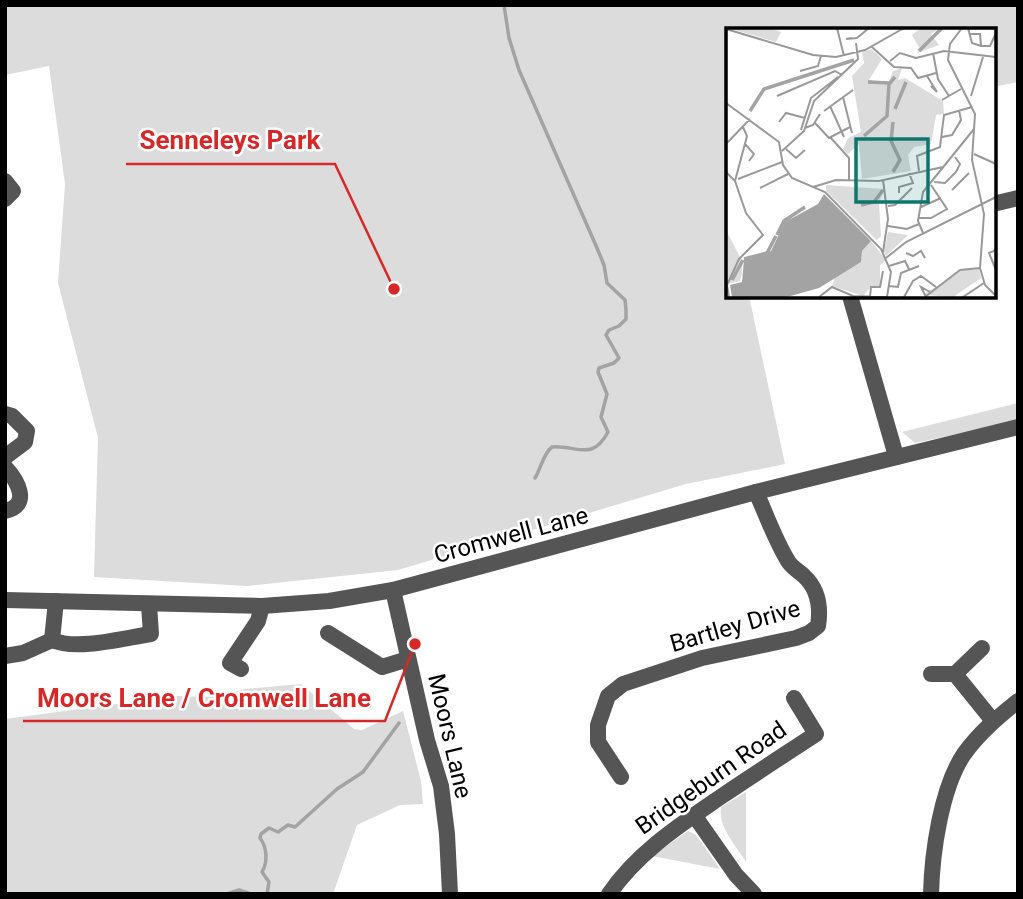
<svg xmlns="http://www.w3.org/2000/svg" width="1023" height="899" font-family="Roboto,sans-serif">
<rect width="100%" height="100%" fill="#fff"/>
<g fill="#dcdcdc">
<polygon points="5,5 1018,5 1018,82 993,87 993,30 727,30 727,296 749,296 785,464 686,484 398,570 247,586 94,577 98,438 58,283 65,184 49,66 5,75"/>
<polygon points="1018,403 1018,421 915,443 902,432"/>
<polygon points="301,684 354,729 362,730 403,711 421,781 423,804 400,805 357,825 333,894 5,894 5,719 176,696 213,697 245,689"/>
<path d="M746,792V862C736,845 718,828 721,807Z"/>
<polygon points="688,831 696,835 720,869 652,856"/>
</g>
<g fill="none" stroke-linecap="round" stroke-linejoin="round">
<g stroke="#a3a3a3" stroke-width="3.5">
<path d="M504,5L509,38L519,70L597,248L604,265L607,283L625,300L626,310V319L619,326L609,330L606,335L619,358L614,363L599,368L598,372L607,394L601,417L608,432C592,462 577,445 552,447C543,454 541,468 535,478"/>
<polyline points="227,894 239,890 251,894"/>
<path d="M267,894L269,882L262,872C268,862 267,847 260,838L261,834L269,828L278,832L288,825L295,827L337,789L363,772L399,723"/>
</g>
<g stroke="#555" stroke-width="16">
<polyline points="5,181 13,191 5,199"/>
<polyline points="993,204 1018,198"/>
<polyline points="850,296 896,456"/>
<polyline points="5,414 12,416 27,431 25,442 5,457"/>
<path d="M5,467C17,480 32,505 5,511"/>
<polyline points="393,590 427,740 441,786 447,834 450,894"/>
<polyline points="5,600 262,606 329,601 393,590 756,492 1018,427"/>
<path d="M56,601L52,640C77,651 124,638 151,634L149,605"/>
<polyline points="328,633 382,667 408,659"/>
<polyline points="5,656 23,653 52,640"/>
<polyline points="241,669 230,663 258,621 262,606"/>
<polyline points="931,674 955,674 982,648"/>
<polyline points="955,674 993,721"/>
<path d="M621,777L598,742V725L608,696L623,684L702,658L796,638L809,633L818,626C821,607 818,589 804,576C799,571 791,567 788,561C775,540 766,514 756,492"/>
<polyline points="694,815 736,875 754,894"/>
<path d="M609,894C638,852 680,825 722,796C753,775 784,755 816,734L794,698"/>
<path d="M931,894C932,853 941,788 964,754C979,733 998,717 1018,701"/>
</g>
</g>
<g text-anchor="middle" stroke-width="5" stroke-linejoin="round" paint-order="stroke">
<g font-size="24" fill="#000" stroke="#fff">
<text transform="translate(511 535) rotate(-15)" y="8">Cromwell Lane</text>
<text transform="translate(735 626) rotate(-16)" y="8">Bartley Drive</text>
<text transform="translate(450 736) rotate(77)" y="8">Moors Lane</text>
<text transform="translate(711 778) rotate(-35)" y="8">Bridgeburn Road</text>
</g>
</g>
<g transform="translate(726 28)">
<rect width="270" height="270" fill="#fff"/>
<path d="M2,0H44L55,4L50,14ZM195,0H214L205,6L213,17L191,25L194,21L186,7ZM146,21L156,31L143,52L163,54L167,43L176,40L172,52L179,50L217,73L218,86L210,87L205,116L188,119L182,127L185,143L136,151L133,116L122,126L117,121L122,110L135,104L126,48L138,35L136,24ZM100,157L158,161L153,175L155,208L151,212L157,218L100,163ZM0,202L16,233V246L14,253L0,256ZM162,204L182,207L160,228L158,224ZM145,213L160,232L154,237V258L144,260L137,268L106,258L109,248L135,234L136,223ZM253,241L255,250L227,269L197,267L236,242Z" fill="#dcdcdc"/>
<path d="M98,166L145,213L136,223L135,234L93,260L61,269H6L4,257L16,254L18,232L45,223L59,194L92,176Z" fill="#a3a3a3"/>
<path fill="none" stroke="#a3a3a3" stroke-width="3.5" d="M193,23L216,0M142,54L163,55M169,81L180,54M24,83L38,61L128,32M167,94L165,113L174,132L167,144M138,108L161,88L163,56L169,49M135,177L148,174L157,162M51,207L58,193L79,179M18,231L41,225L50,208M6,252L17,232"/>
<path fill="none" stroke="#999" stroke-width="2" d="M111,0L118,28M236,0L224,16L222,32L249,86L246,132L258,186L254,240L259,257L270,268M242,0L246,15L255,18H264L270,5M0,1L87,27L110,29L139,22L178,0M243,6H254L255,18M126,10L120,11L131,10L143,0M146,19L168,39L185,40L192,50L210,45M207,25L212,51L223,68M164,33L174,25L190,30L218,23L270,29M74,43L92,38L95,28M201,48L211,64L205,58M51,68L109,43L116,47M245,68L257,29M117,69L126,105M216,72L235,61M0,75L53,114L57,137L66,150L99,164L155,221L165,244L161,269M104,78L118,109M98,83L127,62M53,94L60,85L79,90M89,95L103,110L124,99M79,100L87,97L94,86M75,102L85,70L112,49M104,109L123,130V153M216,109L226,107L235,92L233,82M0,116L24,91M19,116L28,126L23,133M60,121L70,130L79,122M56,123L78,103L88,73L132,31L130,15M248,126L270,136M193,143L191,128L214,119L218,87L246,79M0,144L9,153L20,185L37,207L13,231L1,257L3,269M12,151L56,134M9,153L21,108L17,99M208,154L219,155L230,144L234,136L229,129M87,159L110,152L153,153L217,139M34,160L62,146M226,162L243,145M173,165V159L187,155L183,145M162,178L169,177L186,160M195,179L215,170M193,190H205L221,181L205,157M162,198L181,201L193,196M197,205L192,193L197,164L248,101M270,222L263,225L270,242M157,224L162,191L157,152M180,225L187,228L195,223L199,230M160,230L180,214L270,169M163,238L179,233L183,241M163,258L172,259L175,245L193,238M93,269L106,259L127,268L162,269M144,269L145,259H154L157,243M178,269L187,253L195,248L210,259M199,269L234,242L254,240M200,269L195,259L204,264M237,269L258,255"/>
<path fill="#0f766e" fill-opacity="0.15" stroke="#0f766e" stroke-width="3.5" d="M130,111H202V174H130Z"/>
<rect width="270" height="270" fill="none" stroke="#000" stroke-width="3.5"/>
</g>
<path fill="none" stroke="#d62828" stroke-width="2.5" d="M394 289L335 164H126M415 644L385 721H23"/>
<g fill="#d62828" stroke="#fff" stroke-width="2.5">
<circle cx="394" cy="289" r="7"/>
<circle cx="415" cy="644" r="7"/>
</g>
<g font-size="26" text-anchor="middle" font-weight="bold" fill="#d62828" stroke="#fff" stroke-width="5" stroke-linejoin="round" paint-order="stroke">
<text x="230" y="149">Senneleys Park</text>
<text x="204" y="707">Moors Lane / Cromwell Lane</text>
</g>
<rect width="1023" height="899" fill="none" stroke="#000000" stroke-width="14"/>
</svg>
